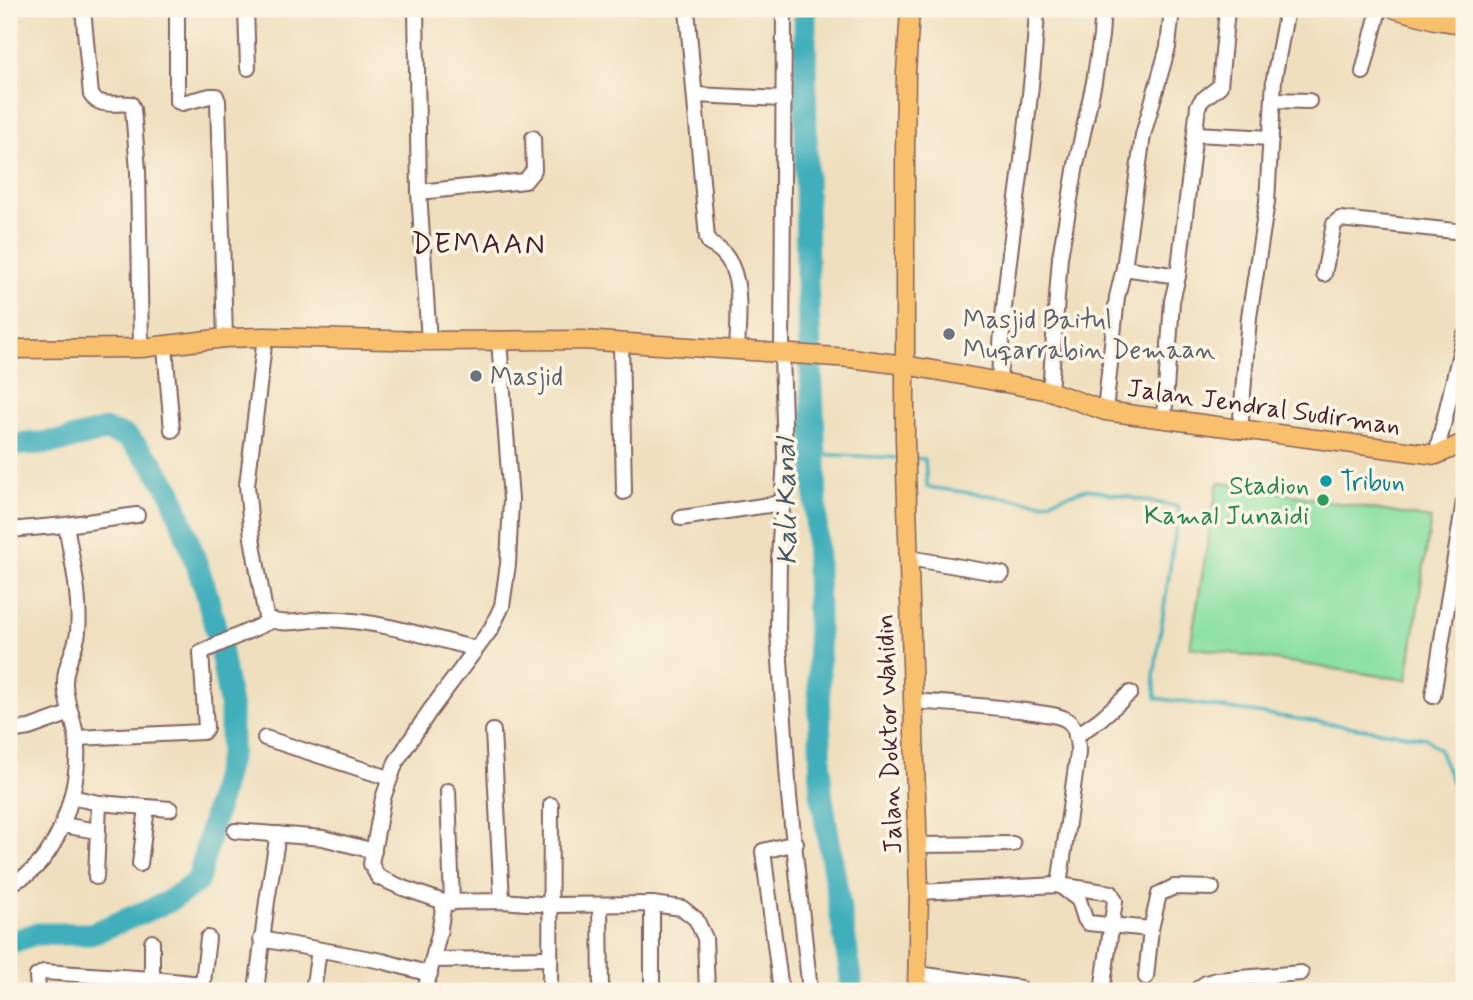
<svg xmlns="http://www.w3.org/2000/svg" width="1473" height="1000" font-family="Mynerve,sans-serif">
<rect width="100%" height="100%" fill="#fcf5e5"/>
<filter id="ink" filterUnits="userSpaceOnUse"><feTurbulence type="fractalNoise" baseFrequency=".0143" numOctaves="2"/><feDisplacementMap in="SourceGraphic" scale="14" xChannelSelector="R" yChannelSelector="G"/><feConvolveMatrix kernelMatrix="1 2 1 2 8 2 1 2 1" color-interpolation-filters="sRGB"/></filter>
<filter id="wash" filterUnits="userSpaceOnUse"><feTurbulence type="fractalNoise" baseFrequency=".00686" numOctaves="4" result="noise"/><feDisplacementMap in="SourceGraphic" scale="28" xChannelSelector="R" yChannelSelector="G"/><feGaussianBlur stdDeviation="1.57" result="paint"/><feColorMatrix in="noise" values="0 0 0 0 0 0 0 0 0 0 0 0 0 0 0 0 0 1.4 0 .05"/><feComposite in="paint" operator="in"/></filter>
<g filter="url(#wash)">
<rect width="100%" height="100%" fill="#efdfbe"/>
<polygon fill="#8ae0a3" stroke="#6a8067" stroke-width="2" points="1218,482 1431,519 1407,680 1190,647"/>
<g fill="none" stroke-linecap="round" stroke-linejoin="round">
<g stroke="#40afbb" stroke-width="3.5">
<polyline points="815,454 900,458"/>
<polyline points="911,458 925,459 927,487 1042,503 1087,489 1179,507 1154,676 1156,698 1426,738 1439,750 1464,810"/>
</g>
<g stroke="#40afbb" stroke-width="23">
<polyline points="805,9 807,282 815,454 821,792 851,977 851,991"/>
<polyline points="9,443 14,445 63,441 105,430 127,437 152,463 171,492 206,591 219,642 231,710 231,751 198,881 168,902 91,934 35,934 9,943"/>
</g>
</g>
</g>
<g filter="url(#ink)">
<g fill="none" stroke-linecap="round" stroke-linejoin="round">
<g stroke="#84625e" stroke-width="18">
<g id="minor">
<path d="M83,9L91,95C100,108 116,102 131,104L133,109L138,171L141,348"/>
<polyline points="177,9 177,101 182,103 210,96 216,96 218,101 225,338"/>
<polyline points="246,9 248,68"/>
<polyline points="416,9 419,192 429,341"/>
<path d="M687,9L707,238L710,244C747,260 738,317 737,350"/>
<polyline points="784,9 782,353 785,457 779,560 778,630 789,797 810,991"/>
<polyline points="1363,72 1379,9"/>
<polyline points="695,95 784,99"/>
<polyline points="1273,100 1309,101"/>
<polyline points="1195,134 1271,138"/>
<polyline points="419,192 525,181 534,170 533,138"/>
<polyline points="1124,268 1178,276"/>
<polyline points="1324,274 1334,224 1340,219 1464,232"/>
<path d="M265,337L247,485L252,538L266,617C281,628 308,619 325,619C376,620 426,636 476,649"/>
<polyline points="621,342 624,492"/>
<polyline points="165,347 172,430"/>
<path d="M999,384C1003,258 1031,135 1037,9"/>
<polyline points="1050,391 1060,257 1076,165 1094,82 1101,36 1103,9"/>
<polyline points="1105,411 1117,297 1124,268 1143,135 1168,47 1172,9"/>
<polyline points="1164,419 1172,301 1178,276 1198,106 1202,100 1220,86 1227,9"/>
<polyline points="1240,431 1249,317 1267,202 1274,79 1287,9"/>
<polyline points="1436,455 1464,336"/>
<polyline points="681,518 782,503"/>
<polyline points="9,530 66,525 137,515"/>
<polyline points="909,558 1002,574"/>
<polyline points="1433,696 1464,501"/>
<path d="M914,701C954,704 993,706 1033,712C1043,714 1056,714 1065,719C1077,725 1078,741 1078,753L1059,885L1079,900L1085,919L1088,923L1151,929"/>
<polyline points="9,731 29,728 71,713"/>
<polyline points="493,731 502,901"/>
<polyline points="1076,736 1099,720 1130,693"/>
<polyline points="77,738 203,732 206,728 201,652 271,621"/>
<polyline points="265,738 389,778"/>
<polyline points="448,791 452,903"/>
<polyline points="71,797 99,803 170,809"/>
<polyline points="62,825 97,831"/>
<polyline points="235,831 323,838 374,851"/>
<polyline points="918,845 1013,844"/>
<polyline points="140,864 147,807"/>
<polyline points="96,877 99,803"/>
<path d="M9,884C15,881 22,878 28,874C63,847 82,778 76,736C74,719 65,701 65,684C64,665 76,650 78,632C81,597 72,560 66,525"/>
<polyline points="919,892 1059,885 1111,893 1115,901 1102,991"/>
<polyline points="444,902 502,901 552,905 652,904 682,908 696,919 705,938 707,991"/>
<polyline points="600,905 601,991"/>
<polyline points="261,939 382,961 430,974"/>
<polyline points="434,960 549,958"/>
<polyline points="918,974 1020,988"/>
<polyline points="1146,977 1151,929 1159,894 1174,887 1212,888"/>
<polyline points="152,979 152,942"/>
<polyline points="38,991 37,976 44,972 152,979 202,984"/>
<polyline points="202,991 208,938"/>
<polyline points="256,991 267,901 278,834"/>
<polyline points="313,991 319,950"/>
<polyline points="425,991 439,934 444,902 403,888 378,877 371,864 383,798 396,762 429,712 491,629 502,606 508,564 511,500 499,340"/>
<polyline points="550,991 551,805"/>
<polyline points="652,991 652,904"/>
<polyline points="781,991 763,851 796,843"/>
<polyline points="1195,991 1206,983 1217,980 1301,973"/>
</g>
</g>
<g stroke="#84625e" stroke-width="21">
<g id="major">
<polyline points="910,9 906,73 905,152 905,439 919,892 917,991"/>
<polyline points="1395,9 1435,20 1464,24"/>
<polyline points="9,349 141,348 225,338 265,337 429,341 582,340 737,350 850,358 905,365 1050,391 1105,411 1436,455 1464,443"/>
</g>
</g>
<use href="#minor" stroke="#fff" stroke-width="14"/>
<use href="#major" stroke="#f8bf6c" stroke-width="18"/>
</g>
</g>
<g fill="#6b7280" stroke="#fcf5e5" stroke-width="2.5">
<circle cx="949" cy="334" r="7"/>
<circle cx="476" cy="376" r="7"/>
</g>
<circle fill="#0f9aa8" stroke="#fcf5e5" stroke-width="2.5" cx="1326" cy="481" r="7"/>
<circle fill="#2e9e5b" stroke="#fcf5e5" stroke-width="2.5" cx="1323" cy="500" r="7"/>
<g text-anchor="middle" stroke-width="7" stroke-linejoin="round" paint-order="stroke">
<g font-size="26" fill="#5b616d" stroke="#fcf5e5" text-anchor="start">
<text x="963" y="328">Masjid Baitul<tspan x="963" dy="30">Muqarrabin Demaan</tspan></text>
<text x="490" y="385">Masjid</text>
</g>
<g font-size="26" fill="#4a1f2b" stroke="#fcf5e5">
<text transform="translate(1264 406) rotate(8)" y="9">Jalan Jendral Sudirman</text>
<text transform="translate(888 734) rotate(-92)" y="9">Jalan Doktor Wahidin</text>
</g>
<g font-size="26" fill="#0d838f" stroke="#fcf5e5" text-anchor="start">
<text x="1340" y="490">Tribun</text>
</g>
<g font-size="26" fill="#27864d" stroke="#fcf5e5" text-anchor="end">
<text x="1309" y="494">Stadion<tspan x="1309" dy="30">Kamal Junaidi</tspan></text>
</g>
<g font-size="28" font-style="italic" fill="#465965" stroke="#fcf5e5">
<text transform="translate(785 502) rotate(-91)" y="10">Kali Kanal</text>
</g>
<g font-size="30" letter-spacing="2" fill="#4a1f2b" stroke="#fcf5e5">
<text x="479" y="253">DEMAAN</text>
</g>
</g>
<rect width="1473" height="1000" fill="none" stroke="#fcf5e5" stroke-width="35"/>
</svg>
